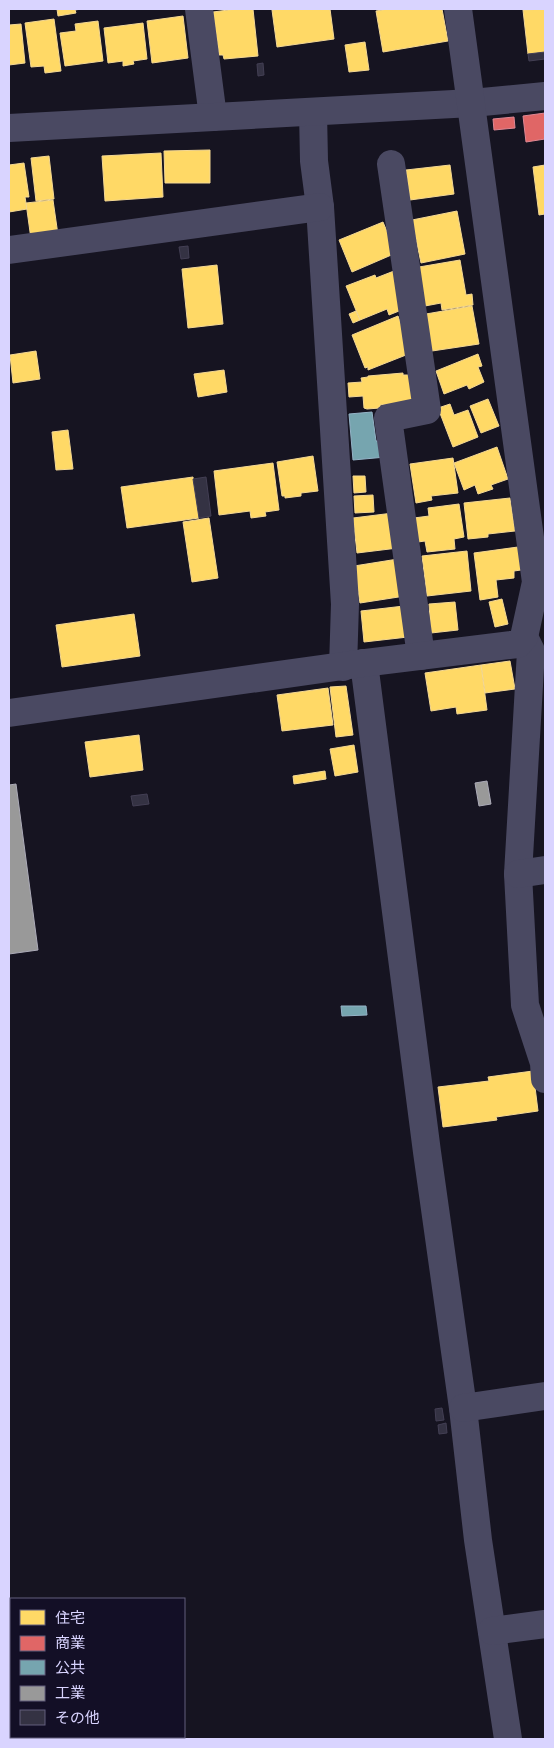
<svg xmlns="http://www.w3.org/2000/svg" width="554" height="1748" font-family="'Asap Condensed','Noto Sans JP',sans-serif">
<rect width="100%" height="100%" fill="#161421"/>
<g fill="#ffd966" stroke="#f4d894">
<polygon points="57,9 81,9 75,10 76,13 58,16"/>
<polygon points="236,9 253,9 258,56 224,59 223,55 219,55 213,12"/>
<polygon points="283,9 330,9 334,39 277,47 272,10"/>
<polygon points="388,9 442,9 448,41 383,52 376,11"/>
<polygon points="545,9 545,52 528,54 523,10"/>
<polygon points="183,16 188,58 152,63 147,21"/>
<polygon points="54,19 61,71 45,73 44,66 31,67 25,23"/>
<polygon points="98,21 103,61 65,66 60,33 76,31 75,24"/>
<polygon points="143,23 147,59 133,61 134,64 123,66 123,61 108,63 104,28"/>
<polygon points="21,24 25,63 9,65 9,25"/>
<polygon points="365,42 369,70 349,72 345,45"/>
<polygon points="210,150 210,183 165,183 164,151"/>
<polygon points="161,153 163,197 105,201 102,156"/>
<polygon points="49,156 54,199 36,201 31,158"/>
<polygon points="24,163 29,197 25,197 27,209 9,212 9,165"/>
<polygon points="450,165 454,194 410,200 406,170"/>
<polygon points="545,165 545,214 539,215 533,167"/>
<polygon points="53,200 58,235 31,239 26,203"/>
<polygon points="457,211 465,254 421,263 412,220"/>
<polygon points="383,222 396,253 352,272 339,240"/>
<polygon points="460,260 466,295 472,294 473,305 442,310 441,303 425,306 419,267"/>
<polygon points="217,265 223,324 188,328 182,269"/>
<polygon points="394,271 404,309 389,315 387,309 360,320 346,286 375,275 376,278"/>
<polygon points="472,306 479,344 432,351 426,314"/>
<polygon points="356,311 360,320 353,323 349,314"/>
<polygon points="398,316 405,335 402,336 408,351 406,355 368,370 368,367 365,368 352,335"/>
<polygon points="36,351 40,379 13,383 10,355"/>
<polygon points="478,354 482,366 478,367 484,382 469,389 467,385 444,394 436,371"/>
<polygon points="224,370 227,392 198,397 194,374"/>
<polygon points="403,373 403,375 413,375 414,402 380,405 380,408 367,409 364,408 363,396 349,397 348,383 362,382 361,378 368,377 368,376"/>
<polygon points="488,399 499,426 481,433 470,406"/>
<polygon points="450,404 454,415 468,410 478,437 453,447 438,408"/>
<polygon points="68,430 73,469 56,470 52,432"/>
<polygon points="497,447 508,479 491,485 493,489 478,494 475,485 464,490 454,463"/>
<polygon points="313,456 318,491 301,493 301,496 285,498 285,496 282,496 277,462"/>
<polygon points="453,458 458,493 431,496 432,500 416,503 410,464"/>
<polygon points="273,463 279,510 265,512 266,516 251,518 250,511 219,515 214,471"/>
<polygon points="353,476 365,476 366,492 354,493"/>
<polygon points="193,477 199,518 127,528 121,487"/>
<polygon points="373,495 374,512 355,513 354,496"/>
<polygon points="510,498 515,531 488,534 488,537 468,539 464,503"/>
<polygon points="459,504 464,537 454,539 455,549 427,552 425,541 418,542 414,518 429,516 428,508"/>
<polygon points="393,513 398,548 357,553 353,518"/>
<polygon points="209,518 218,578 192,582 183,522"/>
<polygon points="518,547 521,570 514,571 514,578 496,580 498,597 480,600 474,553"/>
<polygon points="467,551 471,591 427,596 422,556"/>
<polygon points="398,559 405,596 360,603 354,566"/>
<polygon points="502,599 508,624 495,627 489,602"/>
<polygon points="455,602 458,630 431,633 429,604"/>
<polygon points="404,606 408,637 364,642 361,611"/>
<polygon points="134,614 140,656 62,667 56,625"/>
<polygon points="510,661 515,689 485,693 481,665"/>
<polygon points="481,665 487,710 457,714 456,707 431,711 425,673"/>
<polygon points="346,686 353,735 336,737 330,687"/>
<polygon points="328,688 333,725 282,731 277,695"/>
<polygon points="139,735 143,770 90,777 85,742"/>
<polygon points="354,745 358,772 335,776 330,749"/>
<polygon points="325,771 326,779 294,784 293,776"/>
<polygon points="533,1071 538,1111 496,1117 497,1120 443,1127 438,1087 489,1081 488,1077"/>
</g>
<g fill="#e06666" stroke="#de8794">
<polygon points="545,113 545,139 526,142 523,116"/>
<polygon points="514,117 515,128 494,130 493,119"/>
</g>
<g fill="#76a5af" stroke="#94b3c7">
<polygon points="372,412 376,441 384,441 386,457 353,460 349,414"/>
<polygon points="341,1006 366,1006 367,1015 342,1016"/>
</g>
<g fill="#999" stroke="#acabb8">
<polygon points="487,781 491,804 479,806 475,783"/>
<polygon points="16,784 38,950 9,954 9,785"/>
</g>
<g fill="#343243" stroke="#433f54">
<polygon points="545,52 545,59 529,61 528,54"/>
<polygon points="263,63 264,75 258,76 257,64"/>
<polygon points="188,246 189,258 181,259 179,247"/>
<polygon points="206,477 211,516 199,518 193,479"/>
<polygon points="147,794 149,804 133,806 131,796"/>
<polygon points="442,1408 444,1420 436,1421 435,1409"/>
<polygon points="446,1423 447,1433 439,1434 438,1425"/>
</g>
<g fill="none" stroke-linecap="round" stroke-linejoin="round">
<g stroke="#4a4962" stroke-width="28">
<polyline points="199,9 213,117"/>
<polyline points="313,112 314,161 320,207 345,604 343,667"/>
<polyline points="9,128 472,103 545,96"/>
<polyline points="391,164 427,410 388,418 421,656"/>
<polyline points="9,250 320,207"/>
<polyline points="524,637 531,651 518,874 525,1005 544,1063 545,1079"/>
<polyline points="364,663 427,1152 463,1408 478,1540 508,1739"/>
<polyline points="9,713 364,663 518,644 524,637 536,582 458,9"/>
<polyline points="518,874 545,870"/>
<polyline points="463,1408 545,1396"/>
<polyline points="492,1631 545,1624"/>
</g>
</g>
<rect width="554" height="1748" fill="none" stroke="#d9d4ff" stroke-width="20"/>
<rect x="10" y="1598" width="175" height="140" fill="#130f26" stroke="#625e7d"/>
<rect x="20" y="1610" width="25" height="15" fill="#ffd966" stroke="#625e7d"/>
<text x="55" y="1623" font-size="15" fill="#d9d4ff">住宅</text>
<rect x="20" y="1636" width="25" height="15" fill="#e06666" stroke="#625e7d"/>
<text x="55" y="1648" font-size="15" fill="#d9d4ff">商業</text>
<rect x="20" y="1660" width="25" height="15" fill="#76a5af" stroke="#625e7d"/>
<text x="55" y="1673" font-size="15" fill="#d9d4ff">公共</text>
<rect x="20" y="1686" width="25" height="15" fill="#999999" stroke="#625e7d"/>
<text x="55" y="1698" font-size="15" fill="#d9d4ff">工業</text>
<rect x="20" y="1710" width="25" height="15" fill="#343243" stroke="#625e7d"/>
<text x="55" y="1723" font-size="15" fill="#d9d4ff">その他</text>
</svg>
